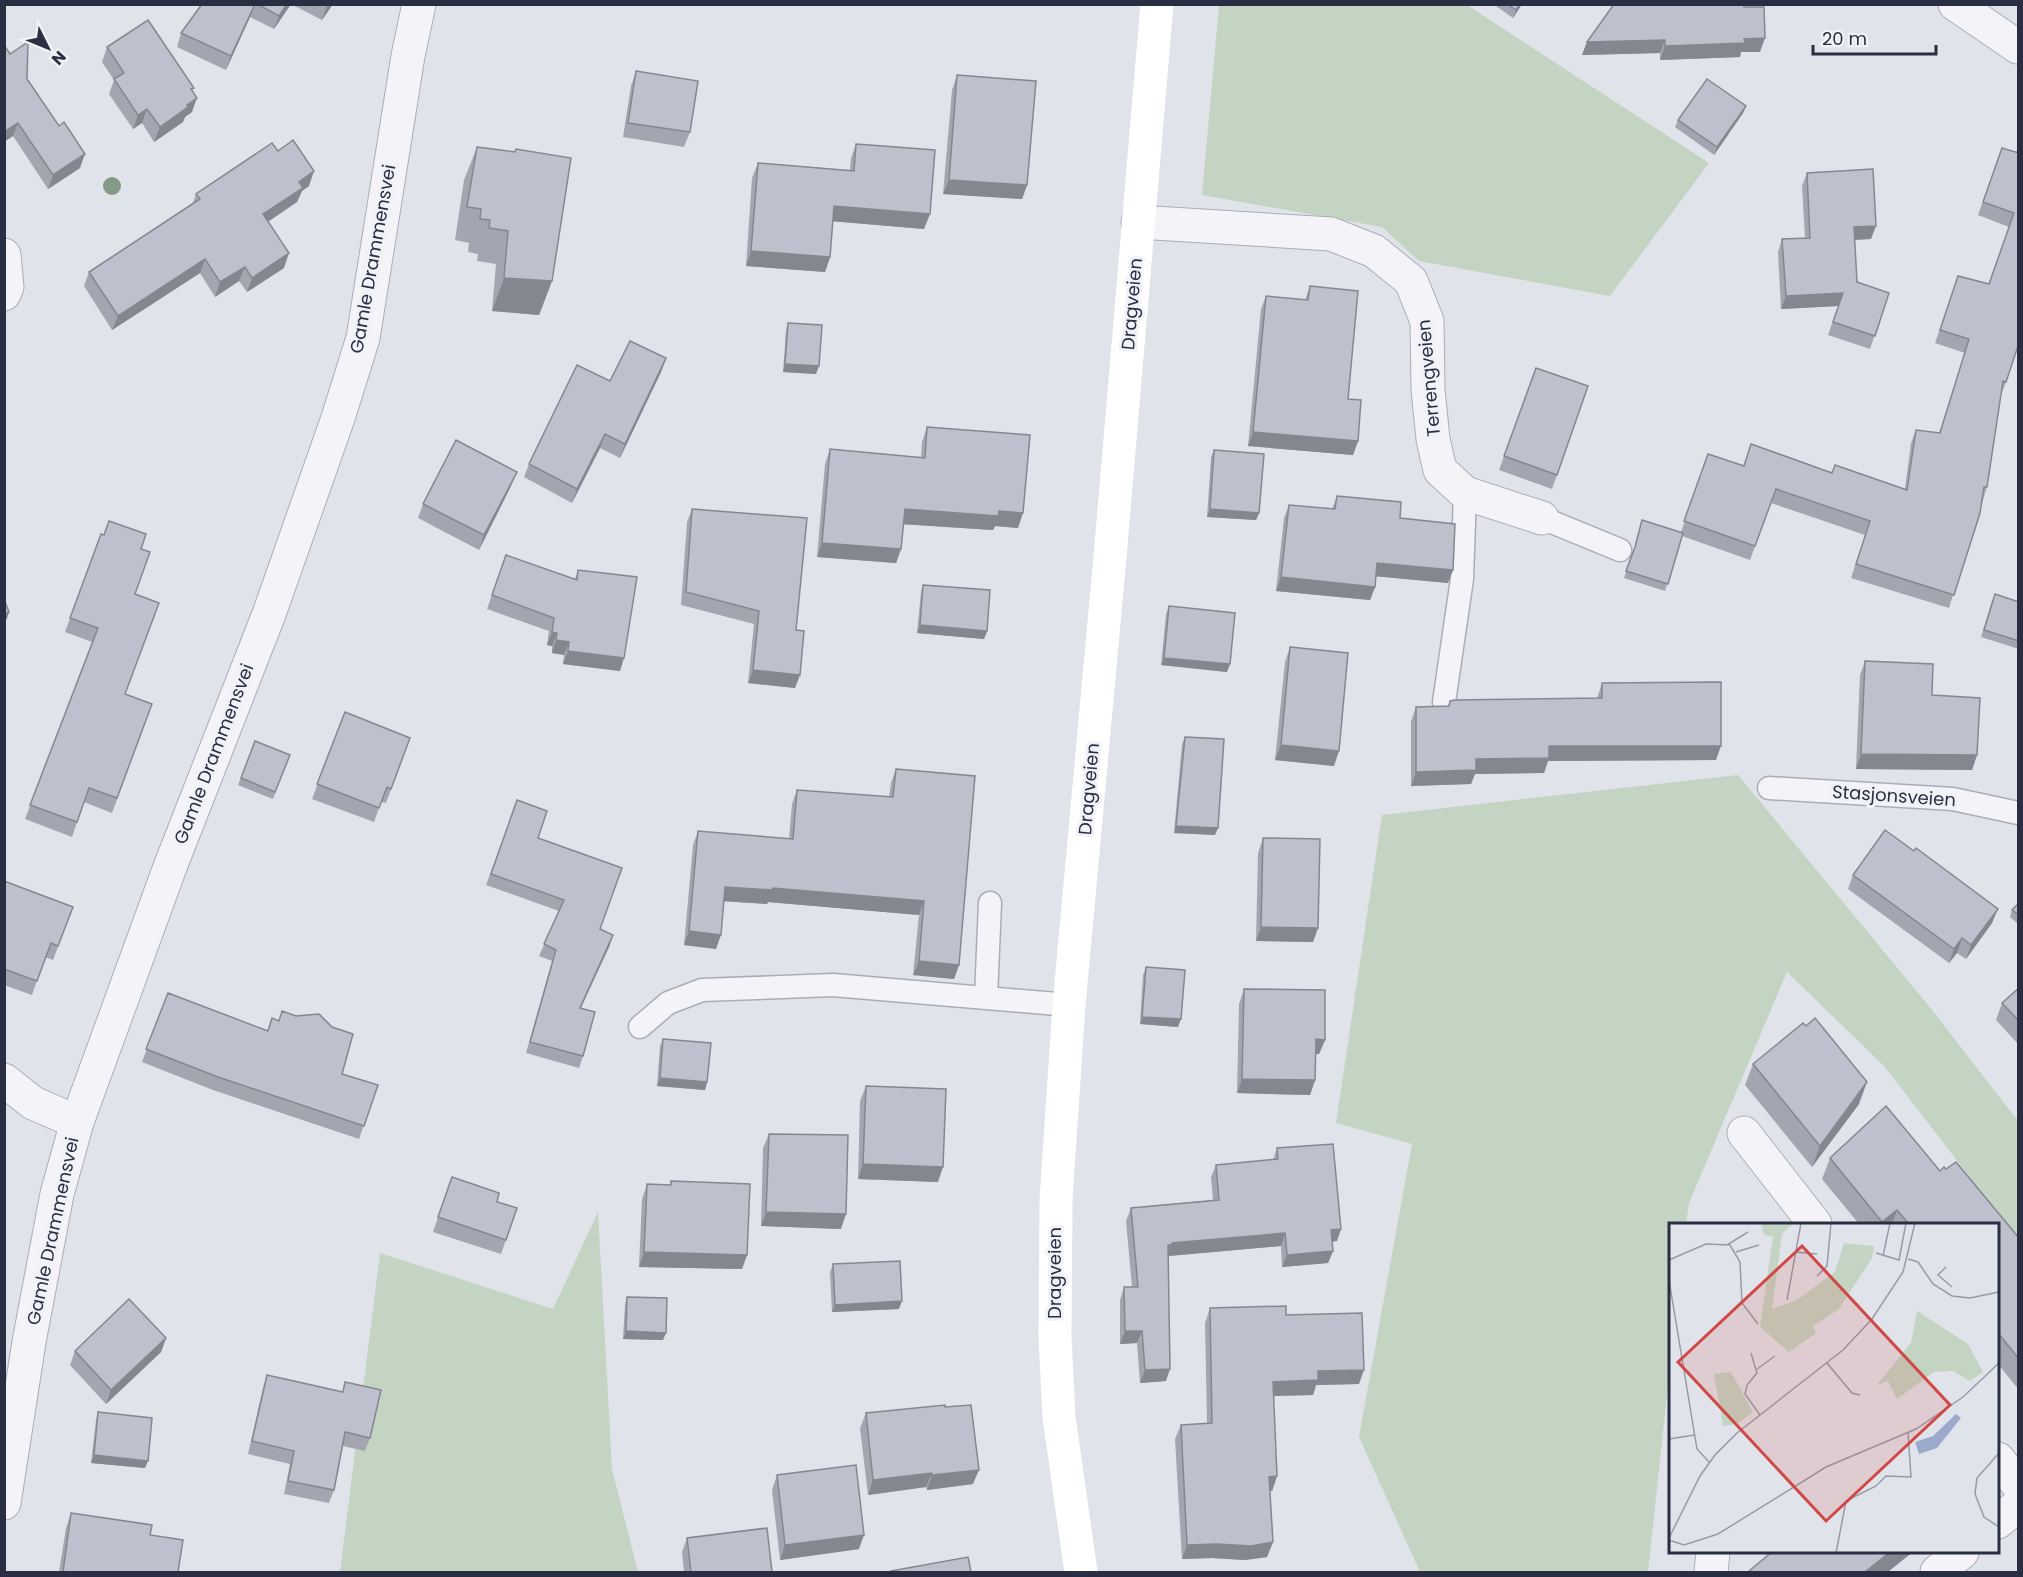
<svg xmlns="http://www.w3.org/2000/svg" width="2023" height="1577" font-family="Poppins,sans-serif">
<rect width="100%" height="100%" fill="#e1e3ea"/>
<g fill="#c3d4c2">
<polygon points="1219,5 1467,5 1709,163 1610,296 1419,261 1382,227 1202,195"/>
<polygon points="1738,775 1933,1011 2018,1121 2018,1240 1885,1067 1787,972 1689,1203 1686,1224 1670,1224 1670,1367 1648,1572 1420,1572 1359,1437 1412,1144 1336,1123 1382,815"/>
<polygon points="598,1212 612,1469 638,1572 340,1572 380,1253 553,1309"/>
</g>
<g fill="none" stroke-linecap="round" stroke-linejoin="round">
<g stroke="#aaadb8" stroke-width="25">
<g id="lane">
<polyline points="1542,518 1620,550"/>
<polyline points="1444,702 1462,579 1465,493"/>
<polyline points="1769,788 1953,799 2018,813"/>
<polyline points="986,997 990,903"/>
<polyline points="640,1027 668,1003 702,990 833,985 1069,1005"/>
</g>
</g>
<g stroke="#aaadb8" stroke-width="35">
<g id="street">
<polyline points="1955,4 2018,47"/>
<polyline points="1138,222 1331,234 1374,251 1411,281 1427,321 1428,390 1433,439 1440,470 1465,493 1542,518"/>
<polyline points="4,255 7,287 4,294"/>
<polyline points="4,1080 33,1103 77,1122"/>
<polyline points="1744,1133 1815,1224"/>
<polyline points="1998,1459 2018,1485"/>
<polyline points="4,1503 29,1342 57,1194 77,1122 170,867 269,614 338,418 363,338 408,56 419,4"/>
<polyline points="1998,1522 2018,1505"/>
<polyline points="1711,1572 1713,1552"/>
<polyline points="1937,1572 1962,1552"/>
</g>
</g>
<use href="#lane" stroke="#f4f4f8" stroke-width="22"/>
<use href="#street" stroke="#f4f4f8" stroke-width="33"/>
<polyline stroke="#fff" stroke-width="33" points="1081,1572 1059,1417 1055,1338 1056,1199 1069,1005 1110,557 1157,4"/>
</g>
<circle fill="#849a87" cx="112" cy="186" r="9"/>
<g fill="#a3a6b0">
<polygon points="202,4 291,4 274,29 250,17 226,70 177,47 181,33"/>
<polygon points="291,4 333,4 322,20"/>
<polygon points="1493,4 1522,4 1513,18"/>
<polygon points="1744,7 1760,52 1741,52 1740,57 1660,60 1660,53 1582,55 1587,42"/>
<polygon points="4,45 27,79 80,168 48,189 13,136 4,142"/>
<polygon points="107,47 192,91 192,112 185,117 183,122 154,142 142,123 133,129 109,94 114,80 102,62"/>
<polygon points="636,71 690,132 684,147 623,137 631,86"/>
<polygon points="957,75 1027,185 1022,199 943,194 952,90"/>
<polygon points="1746,106 1743,113 1714,155 1675,127 1678,120"/>
<polygon points="856,144 924,229 833,221 830,257 825,272 746,266 752,178 758,163 850,170 851,158"/>
<polygon points="477,147 514,152 516,149 552,281 539,315 492,311 496,264 477,261 478,254 468,252 469,243 455,240 464,180"/>
<polygon points="2002,148 2019,153 2006,382 2001,395 1987,487 1949,608 1851,578 1865,535 1771,503 1750,560 1682,536 1665,591 1624,578 1633,553 1642,520 1681,532 1708,454 1743,466 1832,473 1905,489 1911,443 1916,430 1939,433 1965,353 1935,343 1958,276 1989,284 2009,227 1978,215"/>
<polygon points="278,151 309,186 302,191 297,202 268,222 284,268 247,292 239,281 215,297 200,273 112,330 84,286 89,272 193,203 196,194"/>
<polygon points="1807,173 1871,239 1854,240 1857,282 1889,293 1870,349 1828,335 1838,306 1781,309 1778,252 1782,239 1805,238 1802,186"/>
<polygon points="1310,286 1348,399 1358,441 1353,455 1248,446 1261,309 1266,296 1305,300"/>
<polygon points="788,323 816,374 783,372 786,330"/>
<polygon points="666,358 661,372 620,458 600,448 572,503 524,477 529,464 610,381"/>
<polygon points="1536,368 1588,386 1552,489 1499,470"/>
<polygon points="927,427 1018,528 995,526 993,530 903,524 901,549 896,563 817,557 825,464 830,449 921,457 922,442"/>
<polygon points="1214,450 1259,513 1256,520 1207,517 1211,457"/>
<polygon points="511,486 479,550 418,518 423,504"/>
<polygon points="1337,496 1400,518 1453,570 1448,583 1376,576 1375,587 1370,600 1276,591 1284,518 1289,505 1332,509"/>
<polygon points="692,509 796,630 795,688 748,683 754,624 681,605 687,522"/>
<polygon points="101,534 141,549 135,594 125,694 152,704 112,813 84,802 72,837 25,819 92,642 65,632"/>
<polygon points="506,555 575,579 578,570 620,671 563,664 564,655 552,653 552,646 547,645 549,631 487,609"/>
<polygon points="923,585 987,631 984,639 917,633 921,592"/>
<polygon points="1992,601 2019,602 2019,649 1981,637"/>
<polygon points="1169,606 1227,672 1161,665 1166,614"/>
<polygon points="1290,647 1334,766 1275,760 1285,662"/>
<polygon points="1865,661 1932,695 1977,755 1972,770 1856,769 1860,675"/>
<polygon points="1602,683 1716,760 1548,761 1544,773 1475,774 1471,784 1411,786 1411,721 1416,707 1448,706 1450,701 1597,698"/>
<polygon points="345,712 410,738 386,803 381,802 374,822 312,799"/>
<polygon points="1185,737 1215,835 1174,833 1182,744"/>
<polygon points="255,741 290,755 273,799 238,785"/>
<polygon points="896,769 959,965 954,979 913,975 919,915 768,902 767,904 723,901 716,949 684,945 693,845 698,831 789,839 792,804 797,790 889,797 891,783"/>
<polygon points="517,800 538,838 600,929 613,935 609,947 581,1008 583,1056 579,1068 526,1053 552,961 539,956 559,911 486,885"/>
<polygon points="1263,838 1318,928 1313,942 1256,941 1258,853"/>
<polygon points="1853,875 1992,923 1966,959 1957,953 1949,963 1848,889"/>
<polygon points="4,881 73,907 53,960 45,957 32,995 4,985"/>
<polygon points="2019,903 2019,925 2010,917 2012,910"/>
<polygon points="1146,967 1178,1027 1140,1024 1143,975"/>
<polygon points="2019,988 2019,1045 1996,1020 2002,1003"/>
<polygon points="1244,989 1325,1040 1319,1054 1316,1054 1315,1080 1310,1095 1237,1093 1239,1004"/>
<polygon points="168,993 342,1074 378,1085 359,1139 213,1090 142,1062"/>
<polygon points="663,1039 707,1082 705,1090 657,1086 660,1046"/>
<polygon points="1753,1064 1859,1104 1812,1167 1745,1085"/>
<polygon points="866,1086 938,1182 858,1179 860,1101"/>
<polygon points="769,1134 841,1229 761,1226 763,1148"/>
<polygon points="1277,1148 1341,1229 1337,1241 1332,1242 1333,1251 1328,1263 1282,1267 1281,1246 1169,1256 1166,1381 1140,1383 1137,1343 1120,1344 1120,1300 1124,1287 1132,1287 1126,1221 1131,1208 1213,1200 1211,1177 1216,1165 1273,1160"/>
<polygon points="1830,1158 1940,1171 2019,1238 2019,1390 1998,1364 1998,1224 1859,1224 1822,1179"/>
<polygon points="452,1177 497,1202 517,1208 501,1254 433,1232"/>
<polygon points="671,1181 747,1255 742,1269 639,1267 642,1199 647,1184 670,1185"/>
<polygon points="833,1264 899,1309 832,1312 830,1272"/>
<polygon points="627,1297 663,1340 623,1339 625,1304"/>
<polygon points="1210,1308 1286,1315 1359,1384 1316,1385 1313,1395 1273,1396 1277,1476 1272,1491 1270,1491 1273,1542 1267,1557 1245,1560 1212,1558 1182,1559 1175,1439 1181,1425 1207,1424 1205,1323"/>
<polygon points="166,1338 161,1352 106,1404 70,1365 75,1351"/>
<polygon points="267,1375 342,1392 345,1382 370,1438 365,1451 343,1446 334,1490 329,1503 284,1494 290,1464 248,1454 263,1388"/>
<polygon points="945,1407 973,1484 927,1490 926,1487 868,1495 860,1428 866,1413"/>
<polygon points="98,1412 145,1468 91,1463 96,1420"/>
<polygon points="777,1475 859,1549 780,1560 772,1490"/>
<polygon points="71,1513 150,1535 178,1572 59,1572 66,1528"/>
<polygon points="687,1538 772,1572 684,1572 682,1552"/>
</g>
<g fill="#858790">
<polygon points="255,4 250,17 226,70 231,56"/>
<polygon points="287,4 291,4 274,29 279,16"/>
<polygon points="329,4 333,4 322,20 327,6"/>
<polygon points="1520,4 1522,4 1513,18 1516,10"/>
<polygon points="1765,38 1760,52 1741,52 1740,57 1660,60 1665,46 1744,39"/>
<polygon points="1665,40 1660,53 1582,55 1587,42"/>
<polygon points="197,98 192,112 185,117 183,122 154,142 160,127 187,105"/>
<polygon points="1746,106 1743,113 1714,155 1717,147"/>
<polygon points="147,109 142,123 133,129 138,115"/>
<polygon points="18,123 13,136 4,142 4,132"/>
<polygon points="85,154 80,168 48,189 53,175"/>
<polygon points="314,171 309,186 302,191 297,202 258,228 263,214 299,182"/>
<polygon points="949,180 1027,185 1022,199 943,194"/>
<polygon points="834,206 930,214 924,229 829,221"/>
<polygon points="1876,226 1871,239 1849,240 1854,227"/>
<polygon points="751,251 830,257 825,272 746,266"/>
<polygon points="289,253 284,268 247,292 252,278"/>
<polygon points="205,259 200,273 112,330 118,316"/>
<polygon points="245,267 239,281 215,297 220,282"/>
<polygon points="504,278 552,281 539,315 492,311"/>
<polygon points="1843,293 1838,306 1781,309 1786,296"/>
<polygon points="666,358 661,372 620,458 625,444"/>
<polygon points="785,364 819,366 816,374 783,372"/>
<polygon points="1253,432 1358,441 1353,455 1248,446"/>
<polygon points="605,434 600,448 572,503 577,489"/>
<polygon points="517,472 511,486 479,550 484,535"/>
<polygon points="905,509 999,511 1023,513 1018,528 995,526 993,530 900,524"/>
<polygon points="1210,509 1259,513 1256,520 1207,517"/>
<polygon points="822,543 901,549 896,563 817,557"/>
<polygon points="1377,563 1453,570 1448,583 1372,576"/>
<polygon points="1281,577 1375,587 1370,600 1276,591"/>
<polygon points="9,612 7,619 4,620 4,614"/>
<polygon points="920,625 987,631 984,639 917,633"/>
<polygon points="552,632 557,633 552,646 547,645"/>
<polygon points="556,640 569,642 564,655 552,653"/>
<polygon points="568,651 624,658 620,671 563,664"/>
<polygon points="1164,658 1230,664 1227,672 1161,665"/>
<polygon points="753,670 800,675 795,688 748,683"/>
<polygon points="1281,745 1339,751 1334,766 1275,760"/>
<polygon points="1549,746 1721,746 1716,760 1548,761 1544,773 1475,774 1471,784 1411,786 1416,772 1476,759"/>
<polygon points="1861,754 1977,755 1972,770 1856,769"/>
<polygon points="1176,826 1218,828 1215,835 1174,833"/>
<polygon points="725,887 773,888 924,901 919,915 768,902 767,904 720,901"/>
<polygon points="1998,909 1992,923 1966,959 1971,945"/>
<polygon points="1261,927 1318,928 1313,942 1256,941"/>
<polygon points="689,931 721,935 716,949 684,945"/>
<polygon points="613,935 609,947 575,1019 580,1008"/>
<polygon points="1962,938 1957,953 1949,963 1954,949"/>
<polygon points="919,961 959,965 954,979 913,975"/>
<polygon points="1142,1017 1181,1019 1178,1027 1140,1024"/>
<polygon points="1316,1039 1325,1040 1319,1054 1311,1054"/>
<polygon points="660,1078 707,1082 705,1090 657,1086"/>
<polygon points="1242,1079 1315,1080 1310,1095 1237,1093"/>
<polygon points="1867,1082 1859,1104 1812,1167 1820,1146"/>
<polygon points="863,1164 943,1167 938,1182 858,1179"/>
<polygon points="1897,1210 1892,1224 1881,1224 1882,1222"/>
<polygon points="766,1212 846,1214 841,1229 761,1226"/>
<polygon points="1341,1229 1337,1241 1326,1242 1331,1230"/>
<polygon points="1285,1233 1281,1246 1168,1256 1168,1245 1172,1243"/>
<polygon points="1333,1251 1328,1263 1282,1267 1287,1255"/>
<polygon points="644,1252 747,1255 742,1269 639,1267"/>
<polygon points="902,1301 899,1309 832,1312 835,1305"/>
<polygon points="626,1331 666,1333 663,1340 623,1339"/>
<polygon points="1125,1331 1142,1331 1137,1343 1120,1344"/>
<polygon points="166,1338 161,1352 106,1404 111,1390"/>
<polygon points="1170,1369 1166,1381 1140,1383 1145,1370"/>
<polygon points="1364,1370 1359,1384 1316,1385 1313,1395 1267,1396 1273,1382 1318,1371"/>
<polygon points="94,1455 148,1461 145,1468 91,1463"/>
<polygon points="979,1470 973,1484 927,1490 932,1475"/>
<polygon points="932,1473 926,1487 868,1495 873,1480"/>
<polygon points="1277,1476 1272,1491 1264,1491 1269,1477"/>
<polygon points="864,1535 859,1549 780,1560 785,1545"/>
<polygon points="1273,1542 1267,1557 1245,1560 1212,1558 1182,1559 1187,1545"/>
<polygon points="1891,1551 1914,1551 1888,1572 1865,1572"/>
</g>
<g fill="#bec1cd" stroke="#858790" stroke-width="1.5">
<polygon points="202,4 255,4 231,56 181,33"/>
<polygon points="257,4 287,4 279,16"/>
<polygon points="1507,4 1520,4 1516,10"/>
<polygon points="1614,4 1744,4 1744,7 1764,7 1765,38 1744,39 1745,43 1665,46 1665,40 1587,42"/>
<polygon points="148,20 194,88 191,89 197,98 187,105 188,107 160,127 147,109 138,115 114,79 124,73 107,47"/>
<polygon points="28,42 27,79 59,126 64,122 85,154 53,175 18,123 4,132 4,45 10,54"/>
<polygon points="636,71 698,81 690,132 628,123"/>
<polygon points="957,75 1036,81 1027,185 949,180"/>
<polygon points="1707,79 1746,106 1717,147 1678,120"/>
<polygon points="293,140 314,171 299,182 303,188 263,214 289,253 252,278 245,267 220,282 205,259 118,316 89,272 200,199 196,194 272,143 278,151"/>
<polygon points="856,144 935,150 930,214 834,206 830,257 751,251 758,163 854,171"/>
<polygon points="477,147 515,152 516,149 571,158 552,281 504,278 508,231 489,228 490,220 480,219 481,209 467,207"/>
<polygon points="2002,148 2019,153 2019,343 2006,382 2003,381 1987,487 1984,487 1980,513 1954,595 1856,564 1870,521 1776,489 1755,546 1684,521 1708,454 1744,466 1751,444 1832,473 1835,465 1907,490 1916,430 1940,433 1969,339 1940,330 1958,276 1989,284 2014,213 1983,202"/>
<polygon points="1873,169 1876,226 1854,227 1857,282 1889,293 1875,336 1833,322 1843,293 1786,296 1782,239 1810,238 1807,173"/>
<polygon points="1310,286 1358,291 1348,399 1361,400 1358,441 1253,432 1266,296 1308,300"/>
<polygon points="788,323 822,325 819,366 785,364"/>
<polygon points="630,341 666,358 625,444 605,434 577,489 529,464 577,365 610,381"/>
<polygon points="1536,368 1588,386 1557,475 1504,456"/>
<polygon points="927,427 1030,435 1023,513 999,511 998,516 905,509 901,549 822,543 830,449 925,458"/>
<polygon points="456,440 517,472 484,535 423,504"/>
<polygon points="1214,450 1264,454 1259,513 1210,509"/>
<polygon points="1337,496 1401,502 1400,518 1455,524 1453,570 1377,563 1375,587 1281,577 1289,505 1335,509"/>
<polygon points="692,509 807,518 796,630 804,631 800,675 753,670 759,611 686,592"/>
<polygon points="1642,520 1683,533 1668,584 1626,571 1635,547"/>
<polygon points="109,521 146,534 141,549 150,552 135,594 159,603 125,694 152,704 117,798 89,788 77,822 30,805 98,628 70,618 101,534 104,535"/>
<polygon points="506,555 577,580 578,570 637,577 624,658 568,651 569,642 556,640 557,633 552,632 554,618 492,595"/>
<polygon points="923,585 990,590 987,631 920,625"/>
<polygon points="1995,594 2019,602 2019,641 1984,630"/>
<polygon points="4,599 9,612 4,614"/>
<polygon points="1169,606 1235,613 1230,664 1164,658"/>
<polygon points="1290,647 1348,653 1339,751 1281,745"/>
<polygon points="1865,661 1933,664 1932,695 1980,698 1977,755 1861,754"/>
<polygon points="1721,682 1721,746 1549,746 1549,758 1476,759 1476,770 1416,772 1416,707 1449,706 1450,701 1455,700 1602,698 1602,683"/>
<polygon points="345,712 410,738 391,789 387,787 379,808 317,784"/>
<polygon points="1185,737 1224,739 1218,828 1176,826"/>
<polygon points="255,741 290,755 275,792 241,778"/>
<polygon points="896,769 975,776 959,965 919,961 924,901 773,888 772,890 725,887 721,935 689,931 698,831 793,839 797,790 893,797"/>
<polygon points="517,800 547,811 538,838 622,868 600,929 613,935 580,1008 595,1012 583,1056 530,1042 556,950 544,944 564,900 491,874"/>
<polygon points="1885,830 1914,851 1916,848 1998,909 1971,945 1962,938 1954,949 1853,875"/>
<polygon points="1263,838 1320,839 1318,928 1261,927"/>
<polygon points="4,881 73,907 58,946 51,943 37,981 4,969"/>
<polygon points="2019,903 2019,915 2012,910"/>
<polygon points="1146,967 1185,970 1181,1019 1142,1017"/>
<polygon points="2019,988 2019,1021 2002,1003"/>
<polygon points="1244,989 1325,990 1325,1040 1316,1039 1315,1080 1242,1079"/>
<polygon points="168,993 268,1031 272,1018 279,1021 282,1011 296,1016 319,1014 332,1027 353,1034 342,1074 378,1085 364,1126 218,1077 146,1049"/>
<polygon points="1815,1018 1867,1082 1820,1146 1753,1064 1803,1023 1806,1026"/>
<polygon points="663,1039 711,1043 707,1082 660,1078"/>
<polygon points="866,1086 946,1089 943,1167 863,1164"/>
<polygon points="1886,1106 1940,1171 1944,1167 1946,1169 1956,1162 2019,1238 2019,1359 1998,1333 1998,1224 1909,1224 1897,1210 1882,1222 1830,1158"/>
<polygon points="769,1134 848,1135 846,1214 766,1212"/>
<polygon points="1333,1144 1341,1229 1331,1230 1333,1251 1287,1255 1285,1233 1172,1243 1173,1245 1168,1245 1170,1369 1145,1370 1142,1331 1125,1331 1124,1287 1138,1287 1131,1208 1219,1200 1216,1165 1278,1159 1277,1148"/>
<polygon points="452,1177 499,1193 497,1202 517,1208 506,1240 438,1217"/>
<polygon points="671,1181 750,1184 747,1255 644,1252 647,1184 671,1185"/>
<polygon points="900,1261 902,1301 835,1305 833,1264"/>
<polygon points="627,1297 667,1298 666,1333 626,1331"/>
<polygon points="129,1299 166,1338 111,1390 75,1351"/>
<polygon points="1286,1306 1286,1315 1362,1313 1364,1370 1318,1371 1318,1380 1273,1382 1277,1476 1269,1477 1273,1542 1251,1546 1217,1544 1187,1545 1181,1425 1212,1423 1210,1308"/>
<polygon points="267,1375 343,1392 345,1382 381,1390 370,1438 345,1432 334,1490 288,1481 294,1451 252,1441"/>
<polygon points="945,1405 945,1407 971,1405 979,1470 932,1475 932,1473 873,1480 866,1413"/>
<polygon points="98,1412 152,1418 148,1461 94,1455"/>
<polygon points="856,1465 864,1535 785,1545 777,1475"/>
<polygon points="71,1513 152,1525 150,1535 183,1540 178,1572 63,1572"/>
<polygon points="767,1528 772,1572 691,1572 687,1538"/>
<polygon points="1773,1551 1891,1551 1865,1572 1748,1572"/>
<polygon points="968,1557 971,1572 892,1572 891,1571"/>
</g>
<g text-anchor="middle" stroke-width="6" stroke-linejoin="round" paint-order="stroke">
<g font-size="18" fill="#292e42" stroke="#f0f2f7">
<text transform="translate(373 259) rotate(-80)" y="6">Gamle Drammensvei</text>
<text transform="translate(1132 304) rotate(-85)" y="6">Dragveien</text>
<text transform="translate(1429 378) rotate(-95)" y="6">Terrengveien</text>
<text transform="translate(214 754) rotate(-69)" y="6">Gamle Drammensvei</text>
<text transform="translate(1089 789) rotate(-85)" y="6">Dragveien</text>
<text transform="translate(1894 796) rotate(4)" y="6">Stasjonsveien</text>
<text transform="translate(53 1231) rotate(-78)" y="6">Gamle Drammensvei</text>
<text transform="translate(1055 1273) rotate(-90)" y="6">Dragveien</text>
</g>
</g>
<g transform="translate(1669 1223)">
<rect width="330" height="330" fill="#e1e3ea"/>
<path d="M92,0H125L113,11L103,86L128,77L166,49L175,20L205,23L203,35L170,86L144,103L147,110L120,129L91,104L104,14L95,12ZM248,88L299,121L314,149L301,158L284,148L265,149L228,176L219,158L208,162L242,120ZM62,149L84,189L68,201L54,203L45,151Z" fill="#c3d4c2"/>
<path d="M287,191L292,195L268,225L250,231L246,219L264,213Z" fill="#9baaca"/>
<path fill="none" stroke="#979ba7" stroke-width="1.5" d="M58,22L79,9M67,29L90,22M126,29L148,31M207,30L230,37L237,0M214,33L221,0M239,36L249,39L264,61L283,73L301,75L330,69M0,37L37,21L61,22L71,39L73,80L89,101M277,44L269,52L283,64M148,53L158,43L162,0M0,57L28,226L40,239M118,77L132,0M82,130L88,150L78,162L76,171L91,192M158,140L183,170L191,172M88,146L106,133M0,216L25,212M330,230L308,255L306,271L315,294L330,304M0,315L31,253L46,232L68,210L174,127L203,96L234,49L246,0M0,317L15,322L49,311L157,244L247,206L294,174L330,140M167,330L177,278L207,263L217,253L242,254L239,209"/>
<path fill="#d04845" fill-opacity="0.15" stroke="#d04845" stroke-width="3" d="M133,23L281,182L157,298L9,139Z"/>
<rect width="330" height="330" fill="none" stroke="#292e42" stroke-width="3"/>
</g>
<rect width="2023" height="1577" fill="none" stroke="#292e42" stroke-width="12"/>
<g transform="translate(48 48) rotate(133)" stroke="#f0f2f7" stroke-width="4.5" paint-order="stroke">
<path d="M0-4.5L10 22L0 15L-10 22Z" fill="#292e42"/>
<text y="-9" font-size="16" font-weight="bold" text-anchor="middle" fill="#292e42">N</text>
</g>
<path d="M1813 45v9h123v-9" fill="none" stroke="#292e42" stroke-width="3"/>
<text x="1822" y="45" font-size="18" fill="#292e42" stroke="#f0f2f7" stroke-width="4.5" paint-order="stroke">20 m</text>
</svg>
